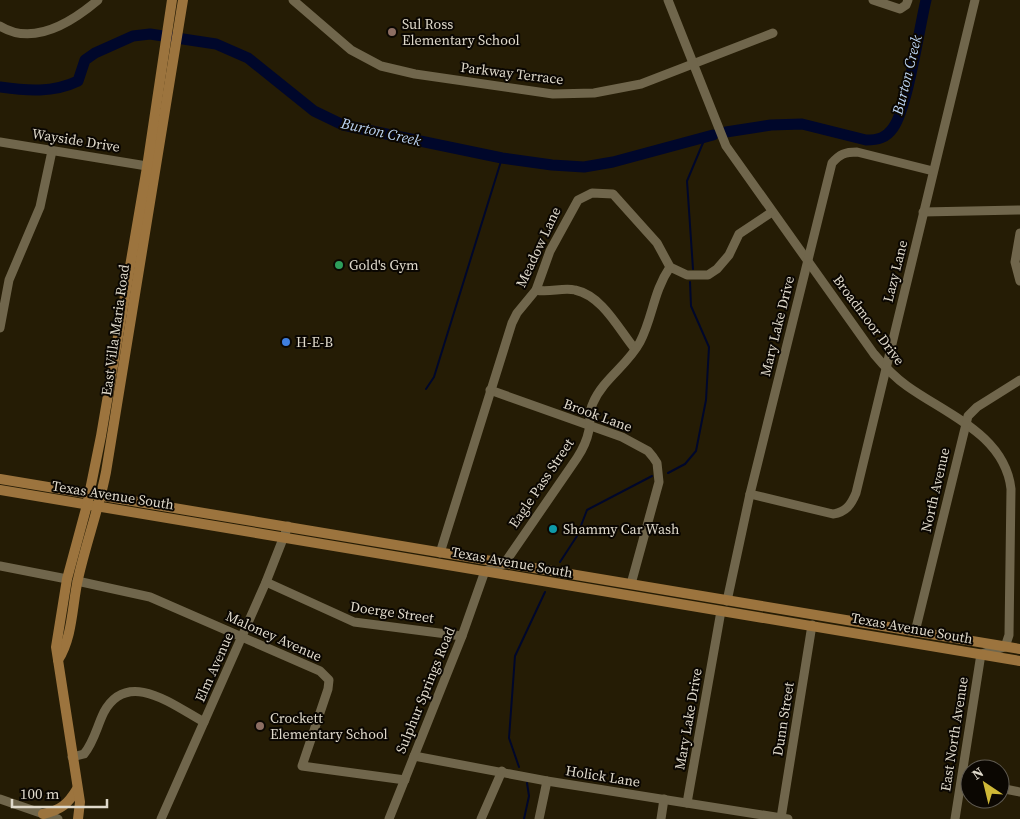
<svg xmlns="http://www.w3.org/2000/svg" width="1020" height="819" font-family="'Source Serif 4',serif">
<rect width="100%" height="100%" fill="#251c05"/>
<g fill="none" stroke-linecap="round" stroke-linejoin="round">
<g stroke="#00072b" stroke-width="2">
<polyline points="693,269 687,181 705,138"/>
<polyline points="426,389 434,377 502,158"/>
<polyline points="668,473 685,464 696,451 706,400 709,347 691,306 690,282"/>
<polyline points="560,562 577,536 587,510 652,476"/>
<polyline points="519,767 509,738 515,656 545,592"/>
<polyline points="524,819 529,796 527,783"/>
</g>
<g stroke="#00072b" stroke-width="11">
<path d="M0,87C27,91 53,93 78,81L85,60L95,53L133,36L150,34L216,44L248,58L314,111L343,125L502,158L552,165L584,167L613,162L713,135"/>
<path d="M726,132L771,125L802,124L866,140C878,140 886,138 893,128C908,107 919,29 926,0"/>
</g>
<g stroke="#70664c" stroke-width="9">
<polyline points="293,0 351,50 381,66 415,74 553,94 594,93 641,84 773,33"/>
<path d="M668,0L726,146L874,354C884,366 894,377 907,386C946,414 1005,435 1011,489L1009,635L1005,647L981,654L955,819"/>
<polyline points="873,0 900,9 906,5 908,0"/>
<path d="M0,26C34,47 72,22 98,0"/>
<polyline points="0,142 153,167"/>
<polyline points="923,212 1020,210"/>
<polyline points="1020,233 1015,262 1020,281"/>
<path d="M536,290C549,293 563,287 575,290C603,296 619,330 635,349"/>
<polyline points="0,328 9,280 40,207 52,151"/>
<polyline points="490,390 622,437 648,451 653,457 657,463 659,482 631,584"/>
<path d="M750,494L833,514C846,512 851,505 856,493L975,0"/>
<polyline points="440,553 512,323 517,313 536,290 550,251 578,200 592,193 613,194 657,243 670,267 687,275 708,275 717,269 729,255 739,234 772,212"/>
<polyline points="0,566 67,579"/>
<polyline points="77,581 150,597 320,671 329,680 328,689 302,766 405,780"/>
<polyline points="266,582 354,622 462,636"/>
<path d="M727,601L750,494L832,163C840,154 845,152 857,152L933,171"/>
<polyline points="915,632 968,416 977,407 1020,380"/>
<polyline points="414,756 547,781 788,819"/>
<path d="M72,757L84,754C94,742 97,726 104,712C128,668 174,706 204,722"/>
<polyline points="1000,788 1020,792"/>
<polyline points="0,799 58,819"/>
<polyline points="687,803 721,611"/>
<polyline points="781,818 812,625"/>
<polyline points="161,819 266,582 288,526"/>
<path d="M389,819L462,636L485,571L504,564L577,458C583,449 587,440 589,430C591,420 588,413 593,403C603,379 628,365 640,342C653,317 653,292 670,267"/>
<polyline points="481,819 502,771"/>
<polyline points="539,819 547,781"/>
<polyline points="661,819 664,799"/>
</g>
<g stroke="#9c743e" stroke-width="10">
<polyline points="0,479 1020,649"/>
<polyline points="0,490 1020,661"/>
<path d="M58,660C73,637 72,605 78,579C86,543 99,508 106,472L183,0"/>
<path d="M43,814C61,810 68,804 77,789"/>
<polyline points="78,819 80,802 56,647 67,579 87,505 101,436 147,167 172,0"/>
</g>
</g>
<g fill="#8d6e63" stroke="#0b0702" stroke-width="2">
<circle cx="392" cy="32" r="5"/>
<circle cx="260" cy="726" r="5"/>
</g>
<circle fill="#2e9e5b" stroke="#0b0702" stroke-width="2" cx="339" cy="265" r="5"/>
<circle fill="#3f7fe0" stroke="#0b0702" stroke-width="2" cx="286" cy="342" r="5"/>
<circle fill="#0f9aa8" stroke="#0b0702" stroke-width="2" cx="553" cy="529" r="5"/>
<g text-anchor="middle" stroke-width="4" stroke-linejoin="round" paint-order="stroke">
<g font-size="14" fill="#dfd9cb" stroke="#0b0702" text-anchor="start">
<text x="402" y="29">Sul Ross<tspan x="402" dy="16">Elementary School</tspan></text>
<text x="349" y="270">Gold's Gym</text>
<text x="296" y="347">H-E-B</text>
<text x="563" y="534">Shammy Car Wash</text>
<text x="270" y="723">Crockett<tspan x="270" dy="16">Elementary School</tspan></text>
</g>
<g font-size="14" fill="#dfd9cb" stroke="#0b0702">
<text transform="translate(512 73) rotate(7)" y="5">Parkway Terrace</text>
<text transform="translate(76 140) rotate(9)" y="5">Wayside Drive</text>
<text transform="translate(538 247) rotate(-65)" y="5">Meadow Lane</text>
<text transform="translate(895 271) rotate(-76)" y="5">Lazy Lane</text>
<text transform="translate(869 320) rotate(53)" y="5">Broadmoor Drive</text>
<text transform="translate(777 326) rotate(-76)" y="5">Mary Lake Drive</text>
<text transform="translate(115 330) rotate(-82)" y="5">East Villa Maria Road</text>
<text transform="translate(598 415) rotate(20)" y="5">Brook Lane</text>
<text transform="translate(541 483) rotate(-56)" y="5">Eagle Pass Street</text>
<text transform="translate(935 490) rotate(-77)" y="5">North Avenue</text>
<text transform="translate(113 495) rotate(9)" y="5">Texas Avenue South</text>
<text transform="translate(512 562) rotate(10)" y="5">Texas Avenue South</text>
<text transform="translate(392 612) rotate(8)" y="5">Doerge Street</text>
<text transform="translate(912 628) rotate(10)" y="5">Texas Avenue South</text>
<text transform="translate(274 636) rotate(24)" y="5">Maloney Avenue</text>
<text transform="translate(214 667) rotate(-66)" y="5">Elm Avenue</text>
<text transform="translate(425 690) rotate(-68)" y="5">Sulphur Springs Road</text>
<text transform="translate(688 719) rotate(-80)" y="5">Mary Lake Drive</text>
<text transform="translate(783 719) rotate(-81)" y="5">Dunn Street</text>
<text transform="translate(954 734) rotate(-81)" y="5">East North Avenue</text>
<text transform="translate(603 776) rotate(9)" y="5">Holick Lane</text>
</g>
<g font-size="15" font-style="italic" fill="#bcd4f3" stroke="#0b0702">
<text transform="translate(907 75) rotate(-76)" y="5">Burton Creek</text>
<text transform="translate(381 132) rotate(13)" y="5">Burton Creek</text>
</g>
</g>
<g transform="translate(985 784) rotate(325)"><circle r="24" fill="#0b0702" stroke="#605b52"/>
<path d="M0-4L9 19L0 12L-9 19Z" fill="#cfb837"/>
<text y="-8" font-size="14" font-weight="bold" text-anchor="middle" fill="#dfd9cb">N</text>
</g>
<path d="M12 799v8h95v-8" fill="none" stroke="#dfd9cb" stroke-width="2.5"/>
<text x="20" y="799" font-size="15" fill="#dfd9cb" stroke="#0b0702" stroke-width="4" paint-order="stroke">100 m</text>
</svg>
